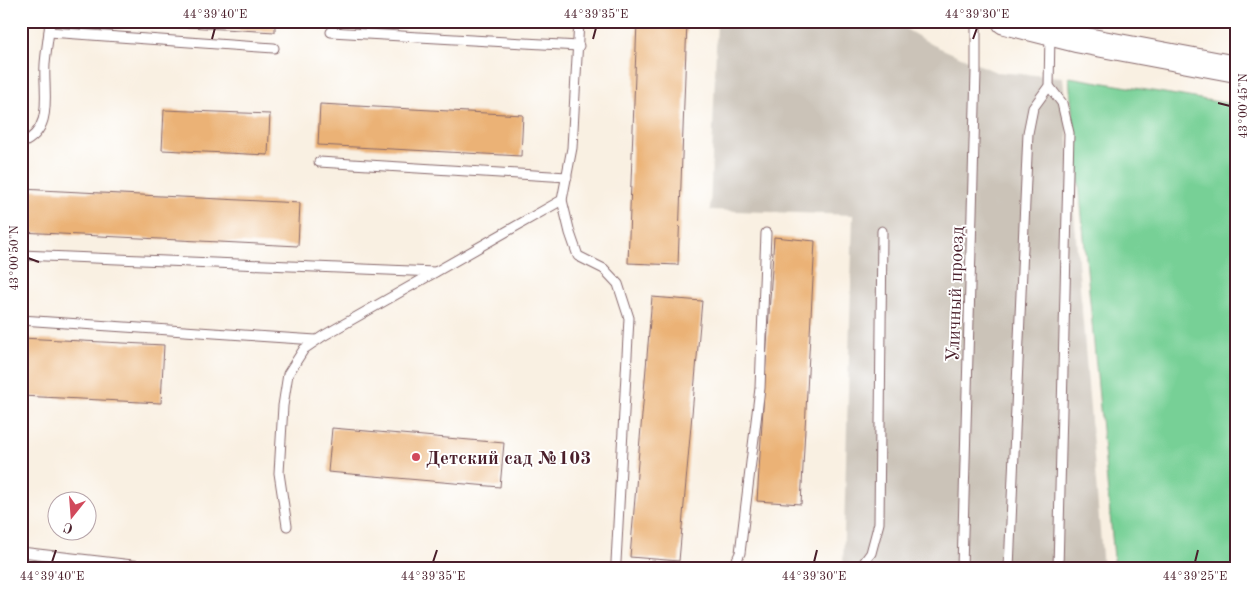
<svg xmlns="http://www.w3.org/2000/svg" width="1257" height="589" font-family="'Old Standard TT',serif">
<rect width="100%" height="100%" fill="#fff"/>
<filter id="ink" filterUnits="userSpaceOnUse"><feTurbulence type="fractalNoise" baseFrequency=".02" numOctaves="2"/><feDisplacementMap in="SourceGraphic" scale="10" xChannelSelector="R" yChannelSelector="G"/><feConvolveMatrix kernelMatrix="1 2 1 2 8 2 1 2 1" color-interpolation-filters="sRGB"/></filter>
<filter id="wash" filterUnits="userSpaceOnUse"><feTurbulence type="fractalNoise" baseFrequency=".0096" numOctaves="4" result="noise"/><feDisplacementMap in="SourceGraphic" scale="20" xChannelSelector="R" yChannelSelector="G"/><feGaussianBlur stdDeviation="1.12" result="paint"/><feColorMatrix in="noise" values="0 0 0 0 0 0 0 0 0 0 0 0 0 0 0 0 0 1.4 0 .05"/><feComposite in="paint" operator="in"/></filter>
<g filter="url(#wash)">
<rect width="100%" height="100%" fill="#f9f0e2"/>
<polygon fill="#cbc3b8" points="717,21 892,21 933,45 996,72 1063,77 1103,568 843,568 853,215 710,210"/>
<polygon fill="#77d096" stroke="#607860" points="1069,77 1236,105 1236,568 1115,568"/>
<g id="blocks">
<g fill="#ebb276">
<polygon points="118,21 275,21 275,32 118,23"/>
<polygon points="637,21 687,21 678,265 628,263"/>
<polygon points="320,104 523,115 521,156 318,145"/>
<polygon points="164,110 270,114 268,155 162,150"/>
<polygon points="21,189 300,203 298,246 21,232"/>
<polygon points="774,237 815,241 801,504 757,501"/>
<polygon points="652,297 702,301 679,561 630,557"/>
<polygon points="21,338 164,345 161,403 21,396"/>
<polygon points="332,428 504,443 500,487 328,472"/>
</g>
</g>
</g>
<g filter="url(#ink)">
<use href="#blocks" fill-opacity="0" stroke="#87686b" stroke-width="1"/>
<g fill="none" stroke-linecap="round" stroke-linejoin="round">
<g stroke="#87686b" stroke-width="11">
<g id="service">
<polyline points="49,32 274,48"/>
<polyline points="331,32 579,46"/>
<polyline points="1049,86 1062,103 1069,133 1058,568"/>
<path d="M21,144C55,129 43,94 45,64C46,50 49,35 50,21"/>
<polyline points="319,162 567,177"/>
<polyline points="562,200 570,233 578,256 604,269 618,284 629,318 616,562"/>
<polyline points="21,255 435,272"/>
<polyline points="21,320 316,340"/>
<polyline points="287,526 279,473 283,406 288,374 304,349 323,336 562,200 572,148 579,21"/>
<polyline points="21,552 158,568"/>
<polyline points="735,565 751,568"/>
<polyline points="733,568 740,553 760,388 766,233"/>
<polyline points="860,568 871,553 879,523 882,231"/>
<polyline points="962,568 976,71 976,21"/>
<polyline points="1009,568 1028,133 1033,108 1049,86 1050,34"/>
</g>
</g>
<g stroke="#87686b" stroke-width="28">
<polyline id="secondary" points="1005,21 1076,39 1236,69"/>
</g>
<use href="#service" stroke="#fff" stroke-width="9"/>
<use href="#secondary" stroke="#fff" stroke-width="26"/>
</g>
</g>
<path fill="none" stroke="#4a1f2b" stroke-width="2" d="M212,39L215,28M593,39L596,28M973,39L977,28M1218,103L1230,106M28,258L39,262M52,562L56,550M433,562L437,550M814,562L817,550M1195,562L1198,550"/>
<circle fill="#d1495b" stroke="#fff" stroke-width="2" cx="416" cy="457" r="5"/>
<g text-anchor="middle" stroke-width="4" stroke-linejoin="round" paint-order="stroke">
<g font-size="19" fill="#4a1f2b" stroke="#fff">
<text transform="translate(954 294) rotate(-88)" y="7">Уличный проезд</text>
</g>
<g font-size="19" font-weight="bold" fill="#4a1f2b" stroke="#fff" text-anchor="start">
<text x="426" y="464">Детский сад №103</text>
</g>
</g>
<rect width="1257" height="589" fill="none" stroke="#fff" stroke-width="55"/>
<g transform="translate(72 516) rotate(197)"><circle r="24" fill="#ffffff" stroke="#b7a5aa"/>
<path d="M0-4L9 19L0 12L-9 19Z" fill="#d1495b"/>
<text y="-8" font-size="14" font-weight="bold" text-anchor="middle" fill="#4a1f2b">С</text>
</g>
<rect x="28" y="28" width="1202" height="534" fill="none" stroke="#4a1f2b" stroke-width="2"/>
<g font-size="12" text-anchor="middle" fill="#4a1f2b">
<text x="215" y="18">44°39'40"E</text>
<text x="596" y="18">44°39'35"E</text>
<text x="977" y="18">44°39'30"E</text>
<text transform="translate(1243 106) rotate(-90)" y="4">43°00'45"N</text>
<text transform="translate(14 258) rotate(-90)" y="4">43°00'50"N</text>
<text x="52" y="580">44°39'40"E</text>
<text x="433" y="580">44°39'35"E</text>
<text x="814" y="580">44°39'30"E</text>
<text x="1195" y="580">44°39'25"E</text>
</g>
</svg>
